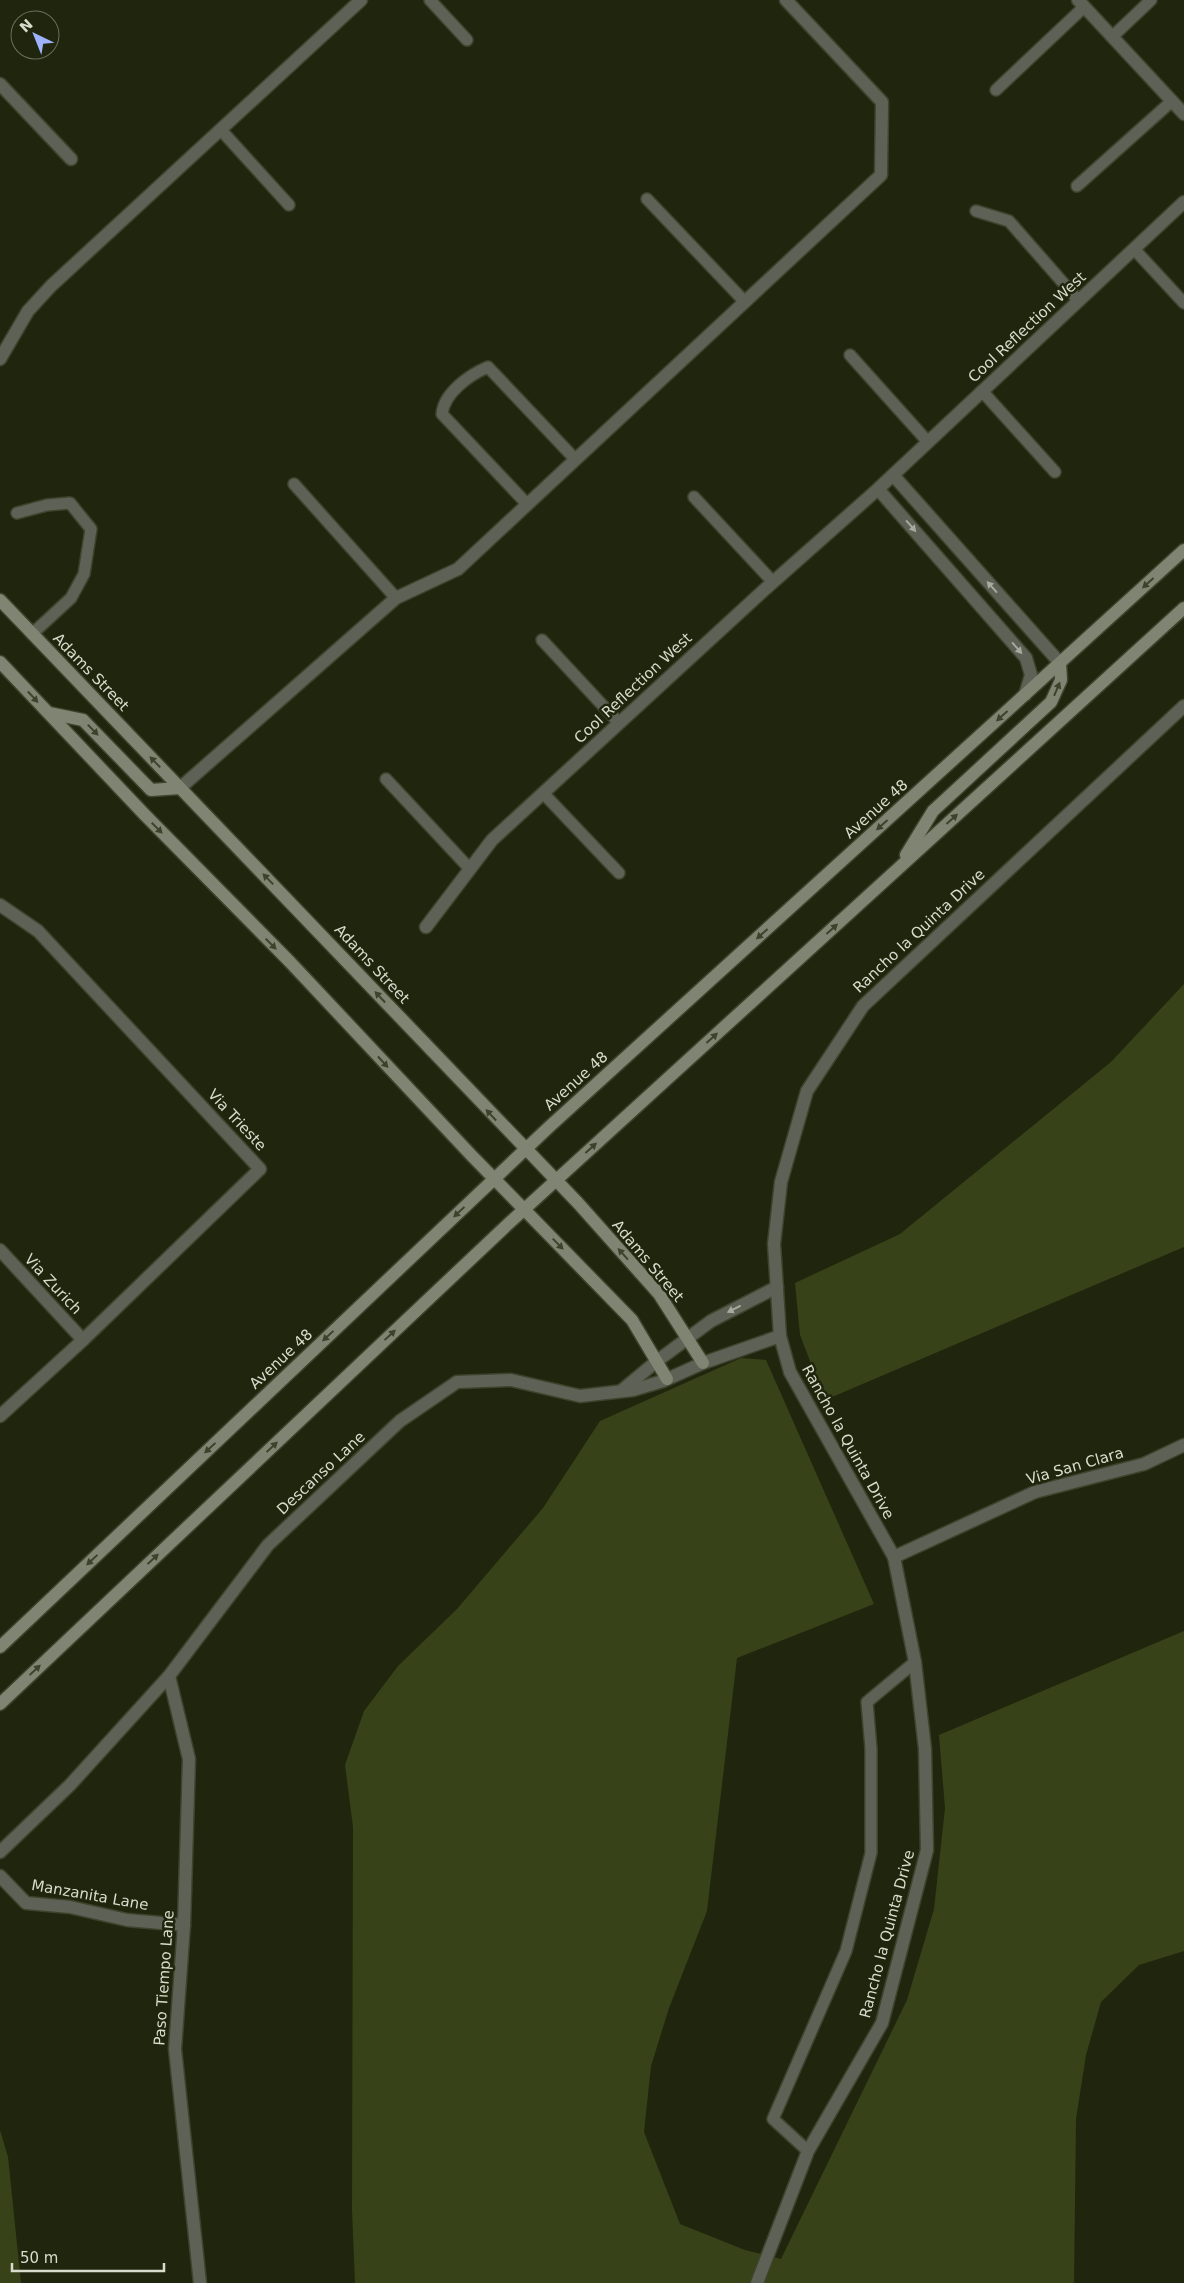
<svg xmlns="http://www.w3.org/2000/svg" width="1184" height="2283" font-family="'DejaVu Sans',sans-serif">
<rect width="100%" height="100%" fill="#20260d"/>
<g fill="#374219">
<polygon points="1184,984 1184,1247 825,1400 800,1335 795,1283 900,1234 1111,1062"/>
<polygon points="741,1358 766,1360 874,1604 737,1658 707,1911 669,2008 651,2066 644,2132 680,2224 745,2250 781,2259 907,2000 934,1909 945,1808 939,1735 1184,1631 1184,1951 1139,1965 1101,2002 1086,2055 1076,2119 1074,2283 355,2283 352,2210 353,1827 345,1765 364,1711 398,1666 457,1609 543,1508 600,1421"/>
<polygon points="0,2130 8,2157 21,2283 0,2283"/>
</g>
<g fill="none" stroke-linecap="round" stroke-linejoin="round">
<g stroke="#3d432c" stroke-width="14">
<g id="lane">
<polyline points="430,0 467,40"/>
<polyline points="1112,37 1151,0"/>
<polyline points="996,90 1084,7"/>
<polyline points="221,130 289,205"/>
<polyline points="1077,186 1172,101"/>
<polyline points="647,199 745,302"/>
<polyline points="976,211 1009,221 1079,301"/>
<polyline points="1134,249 1184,303"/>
<polyline points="850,355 928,442"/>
<polyline points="982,391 1055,472"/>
<polyline points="294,484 396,598"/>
<polyline points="694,497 773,582"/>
<path d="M527,504L442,414C444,393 469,375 488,367L575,459"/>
<polyline points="17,513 47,505 70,503 91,529 84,574 71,598 32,634"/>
<polyline points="542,640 619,723"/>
<polyline points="386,779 470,869"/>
<polyline points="543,793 619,873"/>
<polyline points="808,2151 773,2119 846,1951 871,1853 871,1749 867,1702 915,1662"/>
</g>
</g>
<g stroke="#3d432c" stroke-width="15">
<g id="street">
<polyline points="1078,0 1184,114"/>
<polyline points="0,84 71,159"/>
<polyline points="0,359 28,311 51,286 361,0"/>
<polyline points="893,475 1060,663"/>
<polyline points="878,489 1026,658 1031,675 1025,695"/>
<polyline points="180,788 396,598 458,569 881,175 882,102 786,0"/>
<polyline points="0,905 38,931 260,1169 83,1340 0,1416"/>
<polyline points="426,927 492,840 763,591 878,489 1184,202"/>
<polyline points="0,1250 83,1340"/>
<polyline points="621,1391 657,1361 711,1321 777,1287"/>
<polyline points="894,1557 1035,1492 1144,1464 1184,1445"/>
<polyline points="169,1676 189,1759 184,1925 175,2049 200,2283"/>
<polyline points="0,1852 70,1785 169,1676 268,1545 400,1421 457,1382 511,1380 580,1396 633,1390 663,1381 703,1363 780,1336"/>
<polyline points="0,1876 26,1903 70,1907 127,1920 184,1925"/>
<polyline points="757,2283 808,2151 882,2023 927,1850 925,1749 915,1662 894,1557 790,1372 780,1336 774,1244 781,1182 807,1091 863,1006 1184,706"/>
</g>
</g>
<g stroke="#3d432c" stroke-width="15">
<g id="secondary">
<polyline points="0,600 578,1203 659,1294 703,1363"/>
<polyline points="0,662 144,814 290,962 472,1156 632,1320 667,1379"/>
<polyline points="49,713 83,720 151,790 180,788"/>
<polyline points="906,855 933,811 1051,702 1061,680 1060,663"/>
<polyline points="0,1647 549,1127 1184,550"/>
<polyline points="0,1704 507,1225 1184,608"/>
</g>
</g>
<use href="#lane" stroke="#5e6256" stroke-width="11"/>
<use href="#street" stroke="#5e6256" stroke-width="12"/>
<use href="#secondary" stroke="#7f8572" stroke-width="12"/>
</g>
<defs><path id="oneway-solid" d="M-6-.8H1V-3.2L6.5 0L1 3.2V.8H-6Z" transform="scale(1.25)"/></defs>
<g fill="#a7ab9d">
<use href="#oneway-solid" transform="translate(911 526) rotate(49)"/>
<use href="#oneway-solid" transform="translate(992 587) rotate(-132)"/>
<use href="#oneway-solid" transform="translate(1017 648) rotate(49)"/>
<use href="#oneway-solid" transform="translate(734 1309) rotate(153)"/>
</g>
<g fill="#3c422b">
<use href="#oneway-solid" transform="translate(1148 583) rotate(138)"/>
<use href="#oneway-solid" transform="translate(1057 689) rotate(-67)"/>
<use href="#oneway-solid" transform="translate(33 697) rotate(47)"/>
<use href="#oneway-solid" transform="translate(1002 716) rotate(138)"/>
<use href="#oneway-solid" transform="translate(93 730) rotate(46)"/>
<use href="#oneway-solid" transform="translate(155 762) rotate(-134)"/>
<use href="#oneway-solid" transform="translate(952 819) rotate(-42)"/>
<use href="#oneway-solid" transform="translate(882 825) rotate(138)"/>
<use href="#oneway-solid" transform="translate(157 828) rotate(45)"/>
<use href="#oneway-solid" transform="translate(268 879) rotate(-134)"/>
<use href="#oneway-solid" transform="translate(832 929) rotate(-42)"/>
<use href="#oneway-solid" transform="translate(762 934) rotate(138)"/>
<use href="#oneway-solid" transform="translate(271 944) rotate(45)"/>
<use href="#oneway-solid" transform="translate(380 997) rotate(-133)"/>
<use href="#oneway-solid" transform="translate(712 1038) rotate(-42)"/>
<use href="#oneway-solid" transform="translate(383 1062) rotate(47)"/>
<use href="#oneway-solid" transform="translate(491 1115) rotate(-133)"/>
<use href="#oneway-solid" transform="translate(591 1148) rotate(-42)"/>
<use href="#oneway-solid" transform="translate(459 1212) rotate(137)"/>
<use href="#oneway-solid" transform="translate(558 1244) rotate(46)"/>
<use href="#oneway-solid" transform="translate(623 1254) rotate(-132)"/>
<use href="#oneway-solid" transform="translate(390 1335) rotate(-43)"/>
<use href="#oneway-solid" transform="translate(328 1336) rotate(137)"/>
<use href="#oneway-solid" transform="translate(272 1447) rotate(-43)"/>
<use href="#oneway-solid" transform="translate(210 1448) rotate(137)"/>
<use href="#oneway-solid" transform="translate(153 1559) rotate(-43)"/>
<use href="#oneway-solid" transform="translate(92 1560) rotate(137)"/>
<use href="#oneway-solid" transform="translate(35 1670) rotate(-43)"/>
</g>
<g text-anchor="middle" stroke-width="5" stroke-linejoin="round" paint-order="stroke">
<g font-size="15" fill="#d7dccd" stroke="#20260d">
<text transform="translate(1027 327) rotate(-43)" y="5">Cool Reflection West</text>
<text transform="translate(91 672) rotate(46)" y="5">Adams Street</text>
<text transform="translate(633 688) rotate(-43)" y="5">Cool Reflection West</text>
<text transform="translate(876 809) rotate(-42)" y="5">Avenue 48</text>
<text transform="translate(919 931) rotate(-43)" y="5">Rancho la Quinta Drive</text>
<text transform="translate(372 964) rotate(47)" y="5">Adams Street</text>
<text transform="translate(576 1081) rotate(-42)" y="5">Avenue 48</text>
<text transform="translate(237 1120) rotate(47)" y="5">Via Trieste</text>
<text transform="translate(648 1261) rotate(50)" y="5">Adams Street</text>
<text transform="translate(53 1284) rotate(47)" y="5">Via Zurich</text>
<text transform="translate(281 1359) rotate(-43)" y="5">Avenue 48</text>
<text transform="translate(848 1442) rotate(61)" y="5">Rancho la Quinta Drive</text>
<text transform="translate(1075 1466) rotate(-16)" y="5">Via San Clara</text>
<text transform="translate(321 1473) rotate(-43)" y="5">Descanso Lane</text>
<text transform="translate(90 1895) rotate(10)" y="5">Manzanita Lane</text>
<text transform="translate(887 1934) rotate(-75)" y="5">Rancho la Quinta Drive</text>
<text transform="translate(164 1978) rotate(-86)" y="5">Paso Tiempo Lane</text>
</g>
</g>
<g transform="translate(35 35) rotate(317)"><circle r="24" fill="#20260d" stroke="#696f5a"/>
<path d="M0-4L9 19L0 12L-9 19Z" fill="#9eb3fd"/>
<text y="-8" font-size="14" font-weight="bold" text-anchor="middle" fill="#d7dccd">N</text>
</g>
<path d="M12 2263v8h152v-8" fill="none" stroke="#d7dccd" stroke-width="2.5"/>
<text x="20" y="2263" font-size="15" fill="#d7dccd" stroke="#20260d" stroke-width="4" paint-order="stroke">50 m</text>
</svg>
